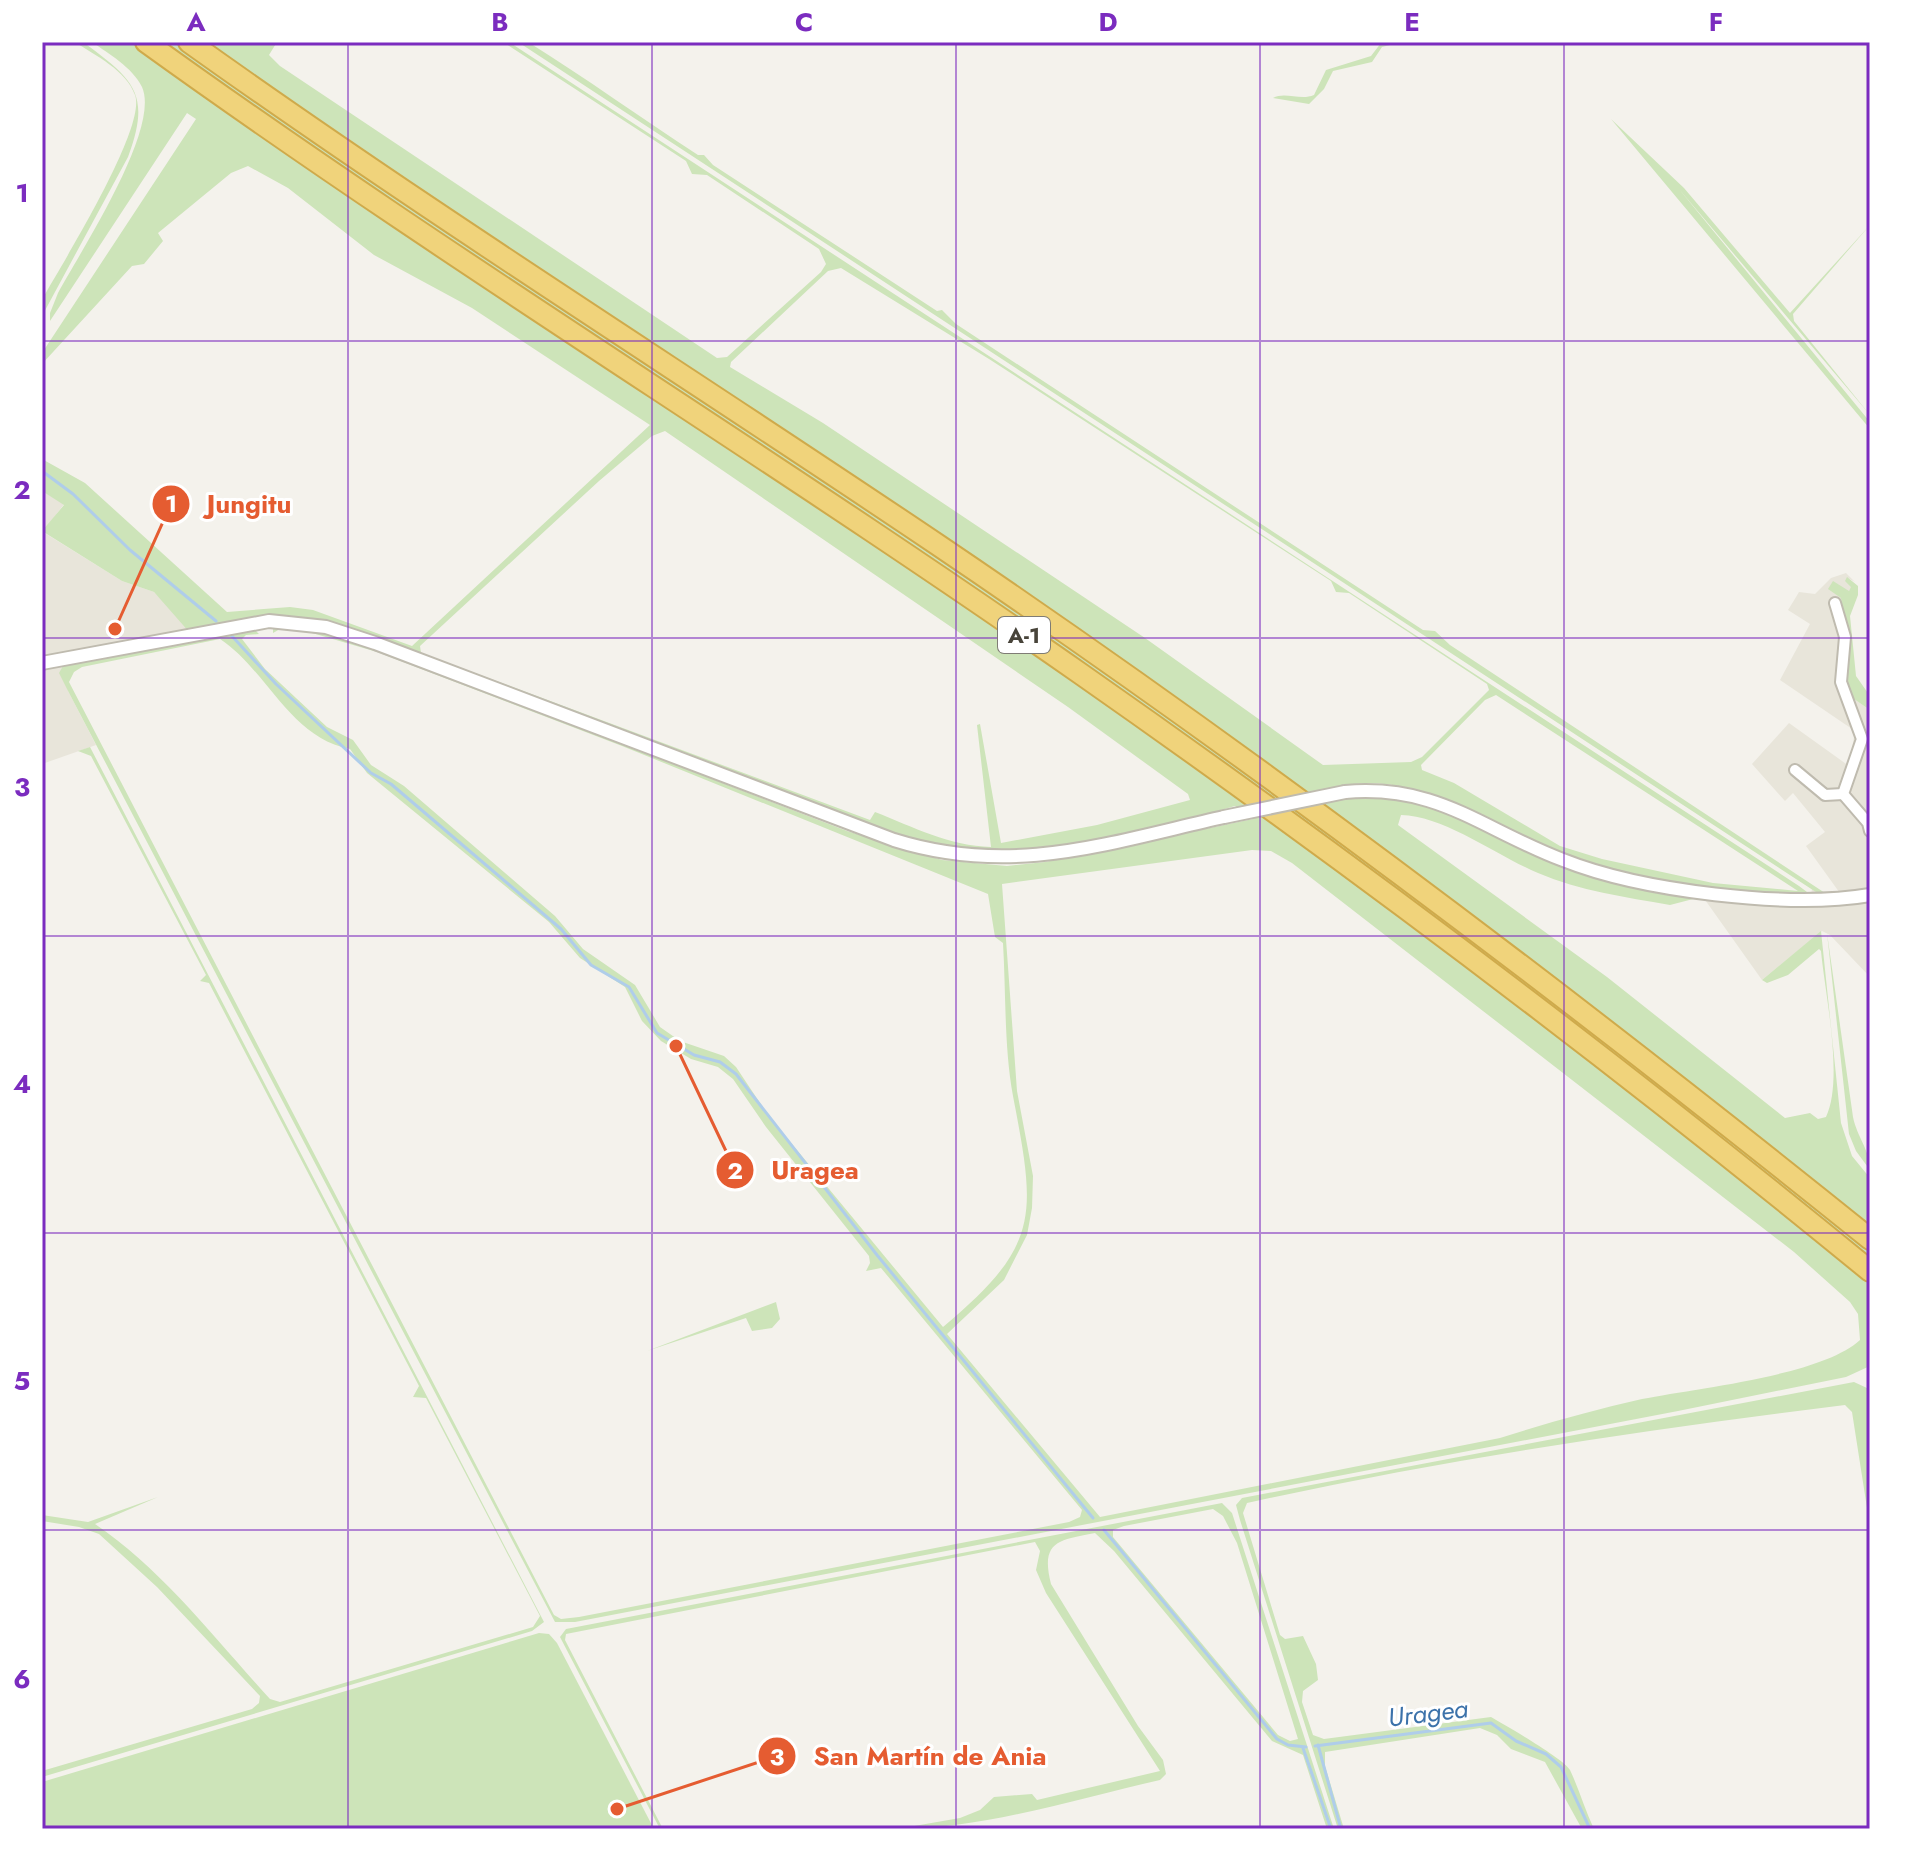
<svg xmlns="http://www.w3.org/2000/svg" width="1912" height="1871" font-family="Jost,sans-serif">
<rect width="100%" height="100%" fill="#f4f2ec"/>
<g fill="#e8e5da">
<polygon points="42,491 64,504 43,532 122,581 154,592 187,625 194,640 63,666 68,691 96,745 42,764"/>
<polygon points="1846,573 1855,582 1848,578 1852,587 1840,603 1848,686 1854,699 1870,710 1870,977 1830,935 1822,931 1762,980 1703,897 1811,895 1812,889 1822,896 1842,896 1806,846 1825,832 1793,793 1785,801 1752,764 1789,723 1849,766 1855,731 1780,680 1810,624 1788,610 1793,602 1799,592 1815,594 1831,578"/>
</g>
<g fill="#cde4b9" fill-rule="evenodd">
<path d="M75,42H83C133,79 152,93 128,157L42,316L44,296C64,261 147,127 135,95C126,70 96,56 75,42Z"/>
<path d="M92,42H131C216,101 300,162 386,221C611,374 841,518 1065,674C1340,867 1610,1070 1870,1283V1366L1846,1377L1678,1411L575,1622H555L68,691L59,673L63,666L253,628L259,634L246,635L242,639L265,669L327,727L353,740L371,765L404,786L555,916L583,949L635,985L660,1027L680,1041L724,1056L736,1067L768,1115L943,1327C1041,1245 1036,1216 1013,1096C1004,1047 1006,993 1003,943L995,937L988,894L622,746L377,652L302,630L280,629L273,633V627L299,626L347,638L847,831L942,860L1007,866L1045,862L1253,819L1235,806C1156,828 1048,859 966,851C922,847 878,828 837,814L347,627L278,617L190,633L154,592L122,581L42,531L64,505L42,491V459L85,483L227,612L290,607L313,610L412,646L650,425L472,308L374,255L288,188L248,166L231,173L158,233L163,241L144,264L132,266L42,364V353L196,119L187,113L50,321V313L58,293C80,252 161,129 142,87C132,67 109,54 92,42ZM665,431L1068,707L1188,794L1190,800L1097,825L1001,843L980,724L977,725L991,847C950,846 913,827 875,812L870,820L421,653L420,646L599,481L652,436ZM220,639C267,670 290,738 350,749L367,773L549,922L580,958L625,987L642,1021L661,1041L691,1059L718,1067L733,1079L766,1127L869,1256L870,1263L866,1271L881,1268L1082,1510L1080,1517L1069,1522L579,1617L561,1619L554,1615L69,682L74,672L82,667ZM1252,850L1271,851L1292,863L1794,1252L1850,1302L1858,1314L1860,1340C1821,1376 1696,1388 1642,1399C1594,1410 1547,1423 1500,1438L1100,1517L947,1334L1004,1280L1027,1235L1032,1208L1033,1176L1017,1091L1002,884Z"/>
<polygon points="158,42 179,42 888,519 1306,812 1870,1247 1870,1263 1578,1031 554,314"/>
<path d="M205,42H277L269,55L280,66L717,358L727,357L821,272L826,264L819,249L707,175L692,174L686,161L503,42H509L1799,886L1811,895L1807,898C1733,891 1655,885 1584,862C1499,835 1432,769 1338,786L1352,798C1438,789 1482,837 1556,865C1603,882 1650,888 1699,893L1697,898L1670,905C1625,897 1580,891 1538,873C1497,856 1445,816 1401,815L1398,825L1607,977L1785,1118L1810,1113L1818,1119L1826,1117C1844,1079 1825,994 1821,951L1819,949L1788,975L1767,983L1762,980L1821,931L1841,1123L1852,1156L1870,1178V1228L1078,630L906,511L396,176ZM841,268L989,359L1331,581L1336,592L1349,593L1487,684L1489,690L1422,757L1411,762L1323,765L1145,638L823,423L730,367L731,362L828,271ZM1496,695L1798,891L1713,883L1602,859L1560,846L1454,783L1422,770L1421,765L1485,700Z"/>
<path d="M518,42H528C586,78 641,118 698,155H704L713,165L937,311L942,310L956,324L1423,630L1435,631L1450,645L1825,893L1822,896Z"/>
<path d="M1402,42L1382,47L1372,62L1333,71L1324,89L1309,104L1273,98C1285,91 1300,101 1314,95L1326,70L1371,56L1381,43Z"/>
<polygon points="1611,119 1684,188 1790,313 1870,225 1793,314 1794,321 1870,415 1679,189 1870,422 1870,429"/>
<polygon points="1847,577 1858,586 1858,595 1850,616 1856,676 1870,696 1870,710 1854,699 1848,686 1841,598 1828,589 1833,581 1849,591 1851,587 1845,581"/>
<path d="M90,747L544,1622L532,1631L42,1777V1771L252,1709L259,1703L260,1696L157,1587L99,1534L79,1527L42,1521V1515L88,1522L158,1497L95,1524C162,1569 216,1640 270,1699L280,1702L533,1627L540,1616L426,1398L413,1397L419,1386L209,983L200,981L206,975L91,756L78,751Z"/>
<path d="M1827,933L1853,1117C1857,1137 1870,1150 1870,1170L1856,1151L1849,1134Z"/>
<polygon points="776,1302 780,1319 772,1328 752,1331 746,1318 647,1351"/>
<path d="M1854,1382L1867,1388L1870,1394V1527L1852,1412L1845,1405C1644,1430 1445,1459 1247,1503L1243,1513L1280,1635L1285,1639L1303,1636L1316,1664L1318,1680L1303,1691L1302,1702L1313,1735L1324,1739L1491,1717C1505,1725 1564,1759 1570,1770C1579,1789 1585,1810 1594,1829H1582L1545,1762L1511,1749L1497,1735L1480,1728L1325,1752V1766L1344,1829H1338L1240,1520L1236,1505L1242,1498Z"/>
<path d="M1222,1503L1232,1513L1334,1829H1327L1303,1755L1272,1741L1114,1551L1095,1533C1059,1540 1040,1541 1051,1584L1138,1726L1163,1760L1166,1774L1160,1780C1077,1799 982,1829 897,1829L960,1818L980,1810L994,1797L1032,1794L1037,1800L1160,1771L1046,1593L1036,1570L1040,1551L1035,1542L566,1634L565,1640L663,1829H660L560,1637L566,1629ZM1213,1509L1223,1516L1237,1543L1298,1739L1290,1741L1278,1735L1113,1537V1530L1124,1526Z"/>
<polygon points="539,1633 549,1634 557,1643 654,1829 42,1829 42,1782"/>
</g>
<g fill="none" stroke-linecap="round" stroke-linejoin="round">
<g stroke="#afcdea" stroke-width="3">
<polyline points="42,471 73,494 130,550 216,621"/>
<polyline points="231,635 276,684 371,773 391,784 561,929 591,965 629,987 657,1033 694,1055 720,1062 736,1074 877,1255 1093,1518"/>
<polyline points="1104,1530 1277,1739 1288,1745 1306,1747"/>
<polyline points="1318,1745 1341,1829"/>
<polyline points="1315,1746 1491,1723 1516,1741 1546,1754 1561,1767 1590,1829"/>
<polyline points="1303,1748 1331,1829"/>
</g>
<g stroke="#bfbbaf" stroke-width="14">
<g id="minor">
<polyline points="1835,603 1845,637 1841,682 1862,739 1843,794 1868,823 1870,831"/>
<polyline points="1795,770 1825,795 1843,794"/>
</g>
</g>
<g stroke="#bfbbaf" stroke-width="16">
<g id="tertiary">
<path d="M42,663L269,621L326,627L375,643L894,840C1012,877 1108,843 1224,817"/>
<path d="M1345,792C1438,784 1481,829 1563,860C1641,891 1788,909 1870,895"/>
</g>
</g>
<g stroke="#cfaa4b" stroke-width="24">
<g id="motorway">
<path d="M146,42C451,262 773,458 1081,674C1351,863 1615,1062 1870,1271"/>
<path d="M189,42C434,217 689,377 938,545C1259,762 1568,996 1870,1239"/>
</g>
</g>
<use href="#minor" stroke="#fff" stroke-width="10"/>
<use href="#tertiary" stroke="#fff" stroke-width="12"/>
<use href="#motorway" stroke="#f0d37b" stroke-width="20"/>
<g stroke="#bfbbaf" stroke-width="16" stroke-linecap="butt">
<polyline id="tertiary-bridge" points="1224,817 1345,792"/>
</g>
<use href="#tertiary-bridge" stroke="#fff" stroke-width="12"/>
</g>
<path fill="none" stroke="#7b2cbf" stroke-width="2" stroke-opacity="0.55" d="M348,42V1829M652,42V1829M956,42V1829M1260,42V1829M1564,42V1829M42,341H1870M42,638H1870M42,936H1870M42,1233H1870M42,1530H1870"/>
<g text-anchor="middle" stroke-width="6" stroke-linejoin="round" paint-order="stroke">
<rect fill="#fff" stroke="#7f7c75" stroke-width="2" x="998" y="617" width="52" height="36" rx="6"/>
<g font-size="22" font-weight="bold" fill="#48443a">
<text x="1024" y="643">A-1</text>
</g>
<g font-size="26" font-style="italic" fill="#3c72aa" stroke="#fff">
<text transform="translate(1428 1713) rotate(-7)" y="9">Uragea</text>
</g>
</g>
<path fill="none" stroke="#e55c31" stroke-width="3" d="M115 629L171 504M676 1046L735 1170M617 1809L777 1756"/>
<g fill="#e55c31" stroke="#fff" stroke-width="3">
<circle cx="115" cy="629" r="8"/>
<circle cx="676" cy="1046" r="8"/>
<circle cx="617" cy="1809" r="8"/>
<circle cx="171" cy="504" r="20"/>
<circle cx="735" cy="1170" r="20"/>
<circle cx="777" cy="1756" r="20"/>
</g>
<g font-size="24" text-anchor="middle" font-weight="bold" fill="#fff">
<text x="171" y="512">1</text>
<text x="735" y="1179">2</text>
<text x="777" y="1765">3</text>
</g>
<g font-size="26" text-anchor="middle" font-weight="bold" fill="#e55c31" stroke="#fff" stroke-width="6" stroke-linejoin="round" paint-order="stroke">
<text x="249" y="513">Jungitu</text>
<text x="815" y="1179">Uragea</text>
<text x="930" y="1765">San Martín de Ania</text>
</g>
<rect width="1912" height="1871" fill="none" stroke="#ffffff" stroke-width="88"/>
<rect x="44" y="44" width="1824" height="1783" fill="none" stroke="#7b2cbf" stroke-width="3"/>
<g font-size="26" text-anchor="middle" font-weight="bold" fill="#7b2cbf">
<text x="196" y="31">A</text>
<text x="500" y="31">B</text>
<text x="804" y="31">C</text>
<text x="1108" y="31">D</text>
<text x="1412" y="31">E</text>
<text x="1716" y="31">F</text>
<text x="22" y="202">1</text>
<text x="22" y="499">2</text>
<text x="22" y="796">3</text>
<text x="22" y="1093">4</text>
<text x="22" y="1390">5</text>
<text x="22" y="1688">6</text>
</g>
</svg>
